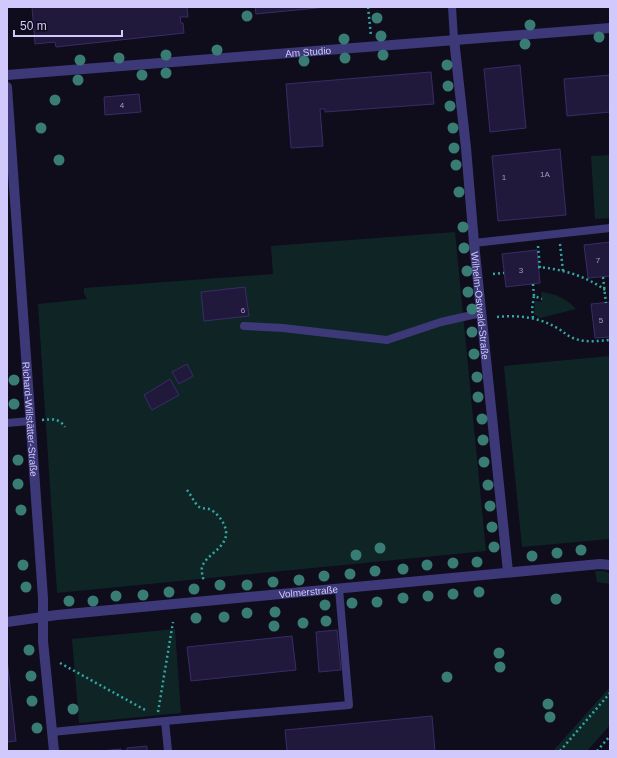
<svg xmlns="http://www.w3.org/2000/svg" width="617" height="758" font-family="Arial,sans-serif">
<rect width="100%" height="100%" fill="#0f0c1c"/>
<g fill="#0f2525">
<polygon points="610,155 610,218 595,219 591,156"/>
<polygon points="455,232 486,551 57,593 38,304 87,299 84,293 84,288 273,274 271,246"/>
<path d="M541,292C556,294 566,298 576,309L540,318L534,314L535,301L542,302Z"/>
<polygon points="610,356 610,539 522,547 504,366"/>
<polygon points="595,571 603,571 610,573 610,584 597,582"/>
<polygon points="175,629 181,713 79,723 72,639"/>
<polygon points="610,687 610,725 587,751 553,751"/>
</g>
<g fill="#21193c" stroke="#392c66">
<polygon points="32,7 187,7 188,17 180,17 181,23 183,23 184,33 56,47 55,42 35,44"/>
<polygon points="255,7 327,7 256,14"/>
<polygon points="520,65 526,128 490,132 484,69"/>
<polygon points="431,72 434,104 325,112 325,109 320,109 323,146 291,148 286,84"/>
<polygon points="610,75 610,112 567,116 564,79"/>
<polygon points="139,94 141,112 105,115 104,97"/>
<polygon points="560,149 566,215 498,221 492,156"/>
<polygon points="610,242 610,276 588,278 584,245"/>
<polygon points="537,250 540,283 506,287 502,254"/>
<polygon points="245,287 249,316 204,321 201,292"/>
<polygon points="610,302 610,337 595,338 591,304"/>
<polygon points="187,364 193,376 179,384 172,372"/>
<polygon points="170,379 179,395 152,410 144,395"/>
<polygon points="337,630 341,670 319,672 316,632"/>
<polygon points="292,636 296,670 191,681 187,647"/>
<polygon points="7,659 16,741 7,742"/>
<polygon points="432,716 435,751 287,751 285,730"/>
<polygon points="147,746 147,751 101,751 121,749 121,751 127,750 127,748"/>
</g>
<g fill="none" stroke-linecap="round" stroke-linejoin="round">
<g stroke="#32a7a4" stroke-width="2.5" stroke-dasharray="2 3" stroke-linecap="butt">
<polyline points="368,7 371,36"/>
<polyline points="560,244 563,271"/>
<polyline points="538,246 540,268"/>
<path d="M538,267C562,269 586,276 605,290"/>
<polyline points="493,274 504,273"/>
<polyline points="603,277 606,303"/>
<polyline points="533,284 534,296"/>
<path d="M497,317C518,315 539,317 557,328C563,331 567,336 573,338C585,343 598,341 610,340"/>
<polyline points="533,318 532,309 534,296 542,299"/>
<path d="M42,420C52,419 59,418 65,427"/>
<path d="M187,490C191,495 194,502 198,506C201,509 205,508 209,509C217,512 225,523 226,531C228,548 206,554 202,567C201,572 203,577 204,582"/>
<polyline points="60,663 147,711"/>
<polyline points="158,712 173,622"/>
<polyline points="560,751 610,693"/>
<polyline points="597,751 610,736"/>
</g>
<g stroke="#3d3979" stroke-width="8">
<polyline points="452,7 454,39"/>
<polyline points="474,243 610,228"/>
<polyline points="244,326 283,328 387,340 441,322 481,313"/>
<polyline points="7,423 30,421"/>
<polyline points="165,721 349,705 339,589"/>
<polyline points="52,732 165,721 168,751"/>
</g>
<g stroke="#3d3979" stroke-width="10">
<path id="s1" d="M454,39L466,148L474,243L508,572"/>
<path id="s2" d="M7,87L43,598V641L54,751"/>
<path id="s3" d="M7,622L57,615L600,564L610,565"/>
</g>
<path stroke="#3d3979" stroke-width="10" id="s4" d="M7,75L610,28"/>
</g>
<g fill="#387c74">
<circle cx="247" cy="16" r="5.5"/>
<circle cx="377" cy="18" r="5.5"/>
<circle cx="530" cy="25" r="5.5"/>
<circle cx="381" cy="36" r="5.5"/>
<circle cx="599" cy="37" r="5.5"/>
<circle cx="344" cy="39" r="5.5"/>
<circle cx="525" cy="44" r="5.5"/>
<circle cx="217" cy="50" r="5.5"/>
<circle cx="166" cy="55" r="5.5"/>
<circle cx="383" cy="55" r="5.5"/>
<circle cx="119" cy="58" r="5.5"/>
<circle cx="345" cy="58" r="5.5"/>
<circle cx="80" cy="60" r="5.5"/>
<circle cx="304" cy="61" r="5.5"/>
<circle cx="447" cy="65" r="5.5"/>
<circle cx="166" cy="73" r="5.5"/>
<circle cx="142" cy="75" r="5.5"/>
<circle cx="78" cy="80" r="5.5"/>
<circle cx="448" cy="86" r="5.5"/>
<circle cx="55" cy="100" r="5.5"/>
<circle cx="450" cy="106" r="5.5"/>
<circle cx="41" cy="128" r="5.5"/>
<circle cx="453" cy="128" r="5.5"/>
<circle cx="454" cy="148" r="5.5"/>
<circle cx="59" cy="160" r="5.5"/>
<circle cx="456" cy="165" r="5.5"/>
<circle cx="459" cy="192" r="5.5"/>
<circle cx="463" cy="227" r="5.5"/>
<circle cx="464" cy="248" r="5.5"/>
<circle cx="467" cy="271" r="5.5"/>
<circle cx="468" cy="292" r="5.5"/>
<circle cx="472" cy="309" r="5.5"/>
<circle cx="472" cy="332" r="5.5"/>
<circle cx="474" cy="354" r="5.5"/>
<circle cx="477" cy="377" r="5.5"/>
<circle cx="14" cy="380" r="5.5"/>
<circle cx="478" cy="397" r="5.5"/>
<circle cx="14" cy="404" r="5.5"/>
<circle cx="482" cy="419" r="5.5"/>
<circle cx="483" cy="440" r="5.5"/>
<circle cx="18" cy="460" r="5.5"/>
<circle cx="484" cy="462" r="5.5"/>
<circle cx="18" cy="484" r="5.5"/>
<circle cx="488" cy="485" r="5.5"/>
<circle cx="490" cy="506" r="5.5"/>
<circle cx="21" cy="510" r="5.5"/>
<circle cx="492" cy="527" r="5.5"/>
<circle cx="494" cy="547" r="5.5"/>
<circle cx="380" cy="548" r="5.5"/>
<circle cx="581" cy="550" r="5.5"/>
<circle cx="557" cy="553" r="5.5"/>
<circle cx="356" cy="555" r="5.5"/>
<circle cx="532" cy="556" r="5.5"/>
<circle cx="477" cy="562" r="5.5"/>
<circle cx="453" cy="563" r="5.5"/>
<circle cx="23" cy="565" r="5.5"/>
<circle cx="427" cy="565" r="5.5"/>
<circle cx="403" cy="569" r="5.5"/>
<circle cx="375" cy="571" r="5.5"/>
<circle cx="350" cy="574" r="5.5"/>
<circle cx="324" cy="576" r="5.5"/>
<circle cx="299" cy="580" r="5.5"/>
<circle cx="273" cy="582" r="5.5"/>
<circle cx="220" cy="585" r="5.5"/>
<circle cx="247" cy="585" r="5.5"/>
<circle cx="26" cy="587" r="5.5"/>
<circle cx="194" cy="589" r="5.5"/>
<circle cx="169" cy="592" r="5.5"/>
<circle cx="479" cy="592" r="5.5"/>
<circle cx="453" cy="594" r="5.5"/>
<circle cx="143" cy="595" r="5.5"/>
<circle cx="116" cy="596" r="5.5"/>
<circle cx="428" cy="596" r="5.5"/>
<circle cx="403" cy="598" r="5.5"/>
<circle cx="556" cy="599" r="5.5"/>
<circle cx="69" cy="601" r="5.5"/>
<circle cx="93" cy="601" r="5.5"/>
<circle cx="377" cy="602" r="5.5"/>
<circle cx="352" cy="603" r="5.5"/>
<circle cx="325" cy="605" r="5.5"/>
<circle cx="275" cy="612" r="5.5"/>
<circle cx="247" cy="613" r="5.5"/>
<circle cx="224" cy="617" r="5.5"/>
<circle cx="196" cy="618" r="5.5"/>
<circle cx="326" cy="621" r="5.5"/>
<circle cx="303" cy="623" r="5.5"/>
<circle cx="274" cy="626" r="5.5"/>
<circle cx="29" cy="650" r="5.5"/>
<circle cx="499" cy="653" r="5.5"/>
<circle cx="500" cy="667" r="5.5"/>
<circle cx="31" cy="676" r="5.5"/>
<circle cx="447" cy="677" r="5.5"/>
<circle cx="32" cy="701" r="5.5"/>
<circle cx="548" cy="704" r="5.5"/>
<circle cx="73" cy="709" r="5.5"/>
<circle cx="550" cy="717" r="5.5"/>
<circle cx="37" cy="728" r="5.5"/>
</g>
<g text-anchor="middle" stroke-width="3.5" stroke-linejoin="round" paint-order="stroke">
<g font-size="8" fill="#a59dcc">
<text x="122" y="108">4</text>
<text x="545" y="177">1A</text>
<text x="504" y="180">1</text>
<text x="598" y="263">7</text>
<text x="521" y="273">3</text>
<text x="243" y="313">6</text>
<text x="601" y="323">5</text>
</g>
<g font-size="10" fill="#d1c9fc" stroke="#0f0c1c">
<text dy="4" stroke="none"><textPath href="#s4" startOffset="302">Am Studio</textPath></text>
<text dy="4" stroke="none"><textPath href="#s1" startOffset="268">Wilhelm-Ostwald-Straße</textPath></text>
<text dy="4" stroke="none"><textPath href="#s2" startOffset="333">Richard-Willstätter-Straße</textPath></text>
<text dy="4" stroke="none"><textPath href="#s3" startOffset="303">Volmerstraße</textPath></text>
</g>
</g>
<rect width="617" height="758" fill="none" stroke="#d1c9fc" stroke-width="16"/>
<path d="M14 30v6h108v-6" fill="none" stroke="#d1c9fc" stroke-width="2"/>
<text x="20" y="30" font-size="12" fill="#d1c9fc" stroke="#0f0c1c" stroke-width="3" paint-order="stroke">50 m</text>
</svg>
